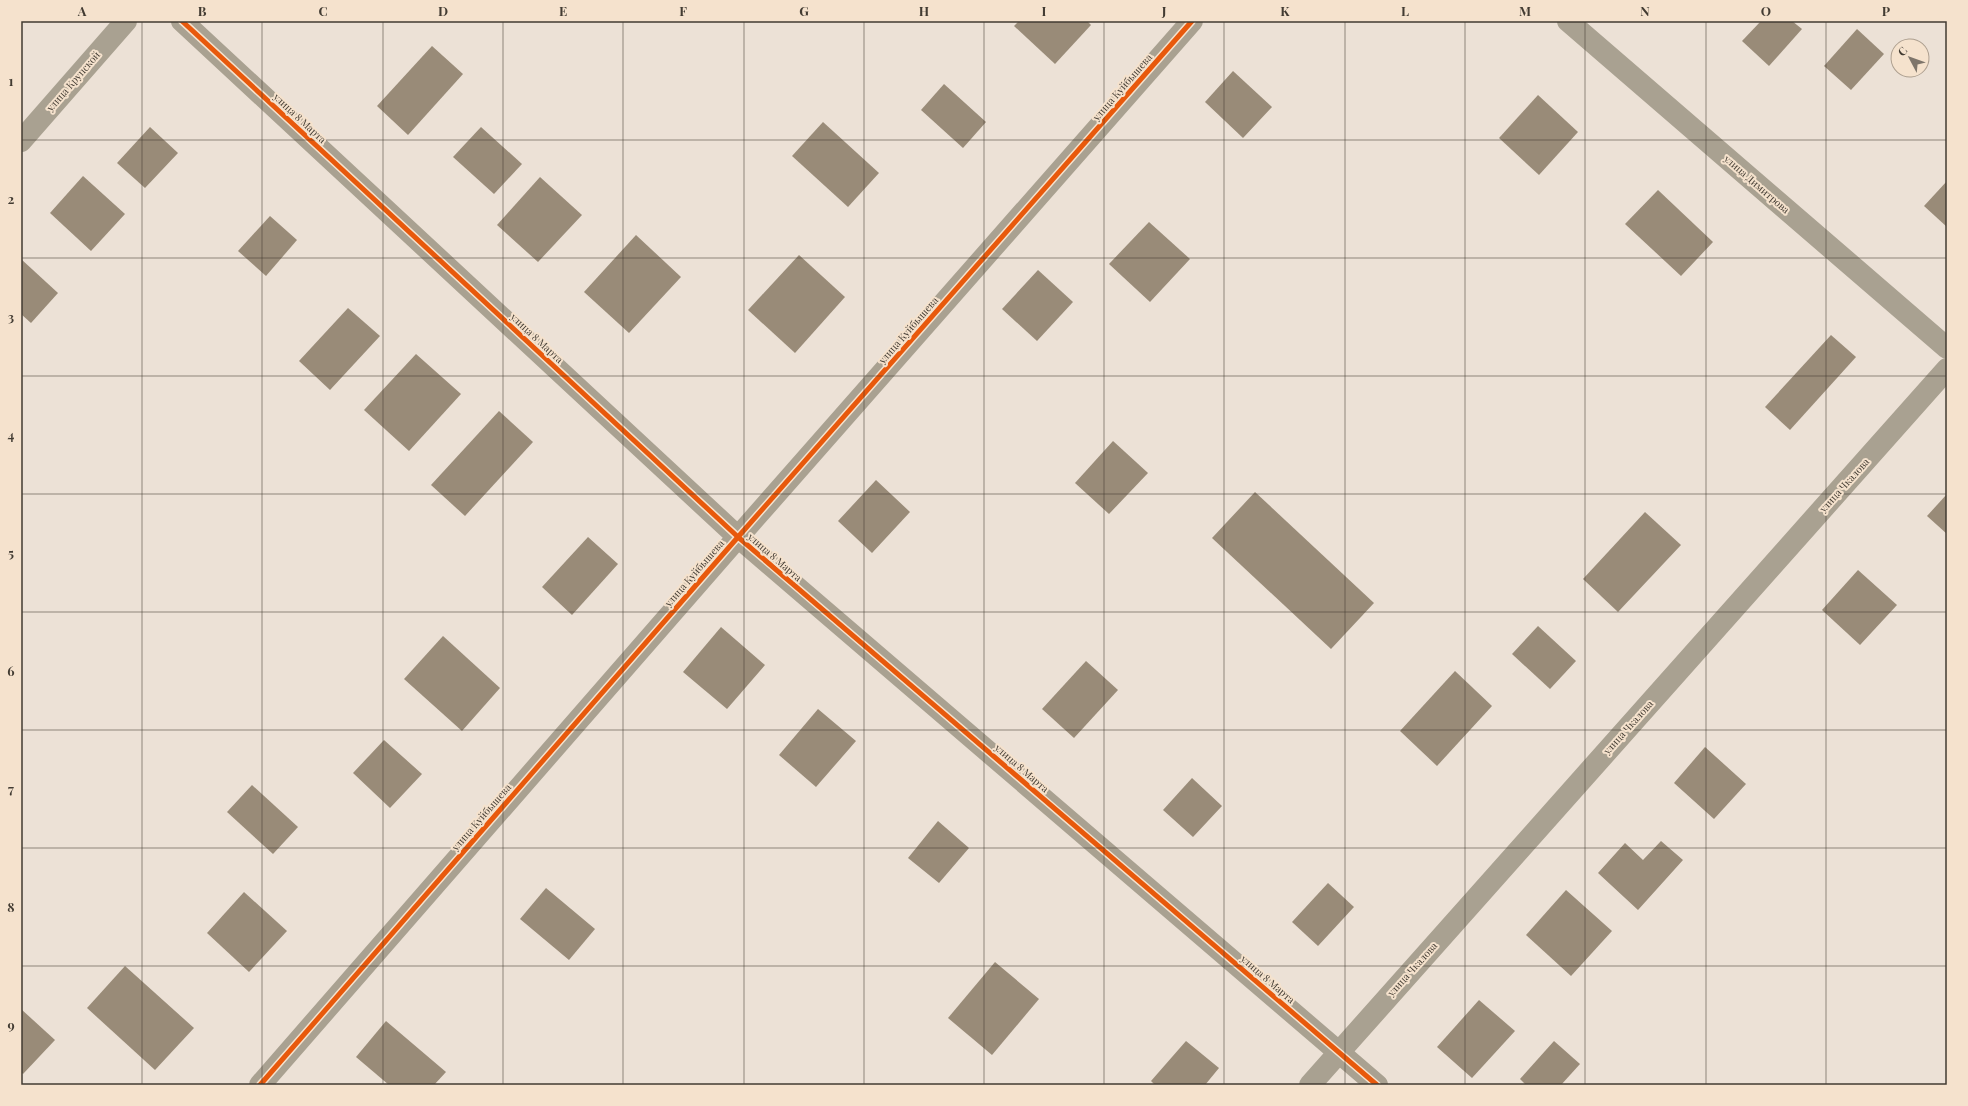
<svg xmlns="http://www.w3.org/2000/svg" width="1968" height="1106" font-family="'Playfair Display',serif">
<rect width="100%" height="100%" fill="#ece1d6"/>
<g fill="#998b78">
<polygon points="1019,21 1087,21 1091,25 1055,64 1014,26"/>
<polygon points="1761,21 1792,21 1802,29 1769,66 1742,41"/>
<polygon points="1857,29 1884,54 1851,90 1824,66"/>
<polygon points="432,46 463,74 408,135 377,106"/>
<polygon points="1233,71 1272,107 1243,138 1205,102"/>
<polygon points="944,84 986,122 963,148 921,110"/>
<polygon points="1538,95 1578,132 1539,175 1499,138"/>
<polygon points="823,122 879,173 848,207 792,156"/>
<polygon points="150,127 178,153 145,188 117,163"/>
<polygon points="481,127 522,164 494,194 453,157"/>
<polygon points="83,176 125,214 91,251 50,213"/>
<polygon points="540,177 582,215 538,262 497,225"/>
<polygon points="1947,181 1947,227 1924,206"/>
<polygon points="1658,190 1713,242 1681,276 1625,224"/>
<polygon points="270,216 297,240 266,276 238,251"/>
<polygon points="1149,222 1190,259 1150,302 1109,264"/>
<polygon points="636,235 681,277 629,333 584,292"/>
<polygon points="799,255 845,297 795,353 748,310"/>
<polygon points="21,259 58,293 31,323 21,314"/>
<polygon points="1038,270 1073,302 1037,341 1002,309"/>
<polygon points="348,308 380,336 330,390 299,361"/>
<polygon points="1831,335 1856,357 1790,430 1765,407"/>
<polygon points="416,354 461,394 409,451 364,410"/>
<polygon points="499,411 533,442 465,516 431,485"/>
<polygon points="1113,441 1148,473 1109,514 1075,483"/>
<polygon points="876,480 910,512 872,553 838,521"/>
<polygon points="1255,492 1374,603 1331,649 1212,538"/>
<polygon points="1947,494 1947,534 1927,516"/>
<polygon points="1645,512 1681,545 1618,612 1583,579"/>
<polygon points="588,537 618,564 572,615 542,587"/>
<polygon points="1858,570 1897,605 1860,645 1822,610"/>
<polygon points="1538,626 1576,661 1550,689 1512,654"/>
<polygon points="721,627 765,665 727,709 683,672"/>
<polygon points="443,636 500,688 462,731 404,679"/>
<polygon points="1086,661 1118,690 1074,738 1042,709"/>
<polygon points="1455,671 1492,706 1437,766 1400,731"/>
<polygon points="818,709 856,741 816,787 779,755"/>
<polygon points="384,740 422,774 390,808 353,773"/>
<polygon points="1705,747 1746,784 1714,819 1674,783"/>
<polygon points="1192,778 1222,806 1193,837 1163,810"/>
<polygon points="252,785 298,827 273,854 227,812"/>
<polygon points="938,821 969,848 939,883 908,858"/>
<polygon points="1661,841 1683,860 1638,910 1598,873 1625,843 1643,860"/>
<polygon points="1328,883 1354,907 1318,946 1292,922"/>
<polygon points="546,888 595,929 569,960 520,919"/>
<polygon points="1566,890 1612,931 1571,976 1526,935"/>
<polygon points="244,892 287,931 249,972 207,933"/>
<polygon points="995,962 1039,999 992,1055 948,1018"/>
<polygon points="125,966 194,1028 155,1070 87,1008"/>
<polygon points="1479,1000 1515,1031 1472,1078 1437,1047"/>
<polygon points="21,1009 55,1040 23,1074 21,1072"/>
<polygon points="386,1021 446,1072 434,1085 389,1085 356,1057"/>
<polygon points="1186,1041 1219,1068 1205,1085 1155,1085 1151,1081"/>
<polygon points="1554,1041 1580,1064 1561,1085 1526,1085 1520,1079"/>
</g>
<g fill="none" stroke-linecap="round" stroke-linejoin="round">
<g stroke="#a9a191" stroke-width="22">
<polyline points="182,21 738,537 1377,1085"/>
<polyline points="1568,21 1947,348"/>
<polyline points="21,141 126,21"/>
<polyline points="260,1085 738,537 1192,21"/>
<polyline points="1310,1085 1947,369"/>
</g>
<g stroke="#f5e2cd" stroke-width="8">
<g id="cycleway">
<polyline points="182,21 738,537 1377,1085"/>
<polyline points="260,1085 738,537 1192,21"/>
</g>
</g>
<use href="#cycleway" stroke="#e8590c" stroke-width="5"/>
</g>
<path fill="none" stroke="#423b32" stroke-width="1" stroke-opacity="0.55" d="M142,21V1085M262,21V1085M383,21V1085M503,21V1085M623,21V1085M744,21V1085M864,21V1085M984,21V1085M1104,21V1085M1224,21V1085M1345,21V1085M1465,21V1085M1585,21V1085M1706,21V1085M1826,21V1085M21,140H1947M21,258H1947M21,376H1947M21,494H1947M21,612H1947M21,730H1947M21,848H1947M21,966H1947"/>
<g text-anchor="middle" stroke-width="4" stroke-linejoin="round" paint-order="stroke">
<g font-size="10" fill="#423b32" stroke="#f5e2cd">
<text transform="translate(73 81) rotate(-49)" y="4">улица Крупской</text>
<text transform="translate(1122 87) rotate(-49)" y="4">улица Куйбышева</text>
<text transform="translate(300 118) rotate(43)" y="4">улица 8 Марта</text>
<text transform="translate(1757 184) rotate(41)" y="4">улица Димитрова</text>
<text transform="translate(908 330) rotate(-49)" y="4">улица Куйбышева</text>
<text transform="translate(537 338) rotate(43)" y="4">улица 8 Марта</text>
<text transform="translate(1844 485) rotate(-48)" y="4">улица Чкалова</text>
<text transform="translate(775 557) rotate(41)" y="4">улица 8 Марта</text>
<text transform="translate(694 573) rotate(-49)" y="4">улица Куйбышева</text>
<text transform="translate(1628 727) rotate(-48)" y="4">улица Чкалова</text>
<text transform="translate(1022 768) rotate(41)" y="4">улица 8 Марта</text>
<text transform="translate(481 817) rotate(-49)" y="4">улица Куйбышева</text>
<text transform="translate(1412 969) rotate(-48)" y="4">улица Чкалова</text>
<text transform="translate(1268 979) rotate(41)" y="4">улица 8 Марта</text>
</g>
</g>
<rect width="1968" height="1106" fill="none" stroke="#f5e2cd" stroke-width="44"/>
<g transform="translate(1910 58) rotate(311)"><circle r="19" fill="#f5e2cd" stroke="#ad9f8f"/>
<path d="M0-3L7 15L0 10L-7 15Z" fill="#7e756b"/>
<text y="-6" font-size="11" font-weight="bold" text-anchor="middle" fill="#423b32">С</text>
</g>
<rect x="22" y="22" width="1924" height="1062" fill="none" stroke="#423b32" stroke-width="1.5"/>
<g font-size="13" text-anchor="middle" font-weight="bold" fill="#423b32">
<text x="82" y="16">A</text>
<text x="202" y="16">B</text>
<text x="323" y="16">C</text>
<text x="443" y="16">D</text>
<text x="563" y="16">E</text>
<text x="683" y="16">F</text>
<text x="804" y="16">G</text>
<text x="924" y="16">H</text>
<text x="1044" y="16">I</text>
<text x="1164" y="16">J</text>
<text x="1285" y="16">K</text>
<text x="1405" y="16">L</text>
<text x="1525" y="16">M</text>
<text x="1645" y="16">N</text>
<text x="1766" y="16">O</text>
<text x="1886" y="16">P</text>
<text x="11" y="86">1</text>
<text x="11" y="204">2</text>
<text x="11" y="322">3</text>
<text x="11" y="440">4</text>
<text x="11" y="558">5</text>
<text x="11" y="676">6</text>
<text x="11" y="794">7</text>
<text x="11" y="912">8</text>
<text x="11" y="1030">9</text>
</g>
</svg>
